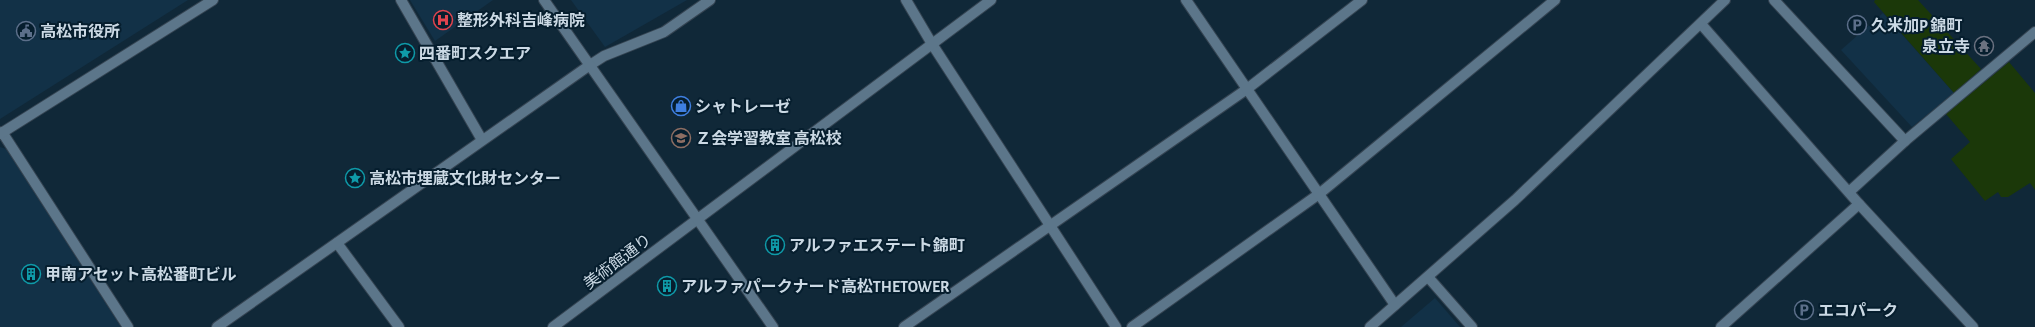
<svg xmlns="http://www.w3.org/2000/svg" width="2035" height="327" font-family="'Alegreya Sans','Noto Sans JP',sans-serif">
<rect width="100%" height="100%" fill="#102838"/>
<g fill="#123147">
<polygon points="0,0 188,0 0,119"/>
<polygon points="410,0 493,0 435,41"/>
<polygon points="571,0 687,0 605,47"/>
<polygon points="1883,13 1954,93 1912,127 1841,50"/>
<polygon points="0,147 6,149 121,327 0,327"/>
<polygon points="1435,298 1460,327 1401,327"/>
</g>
<g fill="#1b3809">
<polygon points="1875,0 1918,0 1981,69 1954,93 1874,2"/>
<polygon points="2009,62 2035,93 2035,190 2030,183 2008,197 2001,197 1998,192 1985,201 1951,159 1970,142 1946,114"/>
</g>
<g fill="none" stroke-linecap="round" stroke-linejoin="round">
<g stroke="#354452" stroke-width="12">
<g id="minor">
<polyline points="401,0 482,140"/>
<polyline points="906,0 932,44 1116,327"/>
<polyline points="1701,24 1859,204 1973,327"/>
<polyline points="2,132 128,327"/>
<polyline points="0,134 213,0"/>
<polyline points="1849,192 1905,141 2035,32"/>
<polyline points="337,243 399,327"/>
<polyline points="1428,277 1472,327"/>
<polyline points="217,327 590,65 604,56 664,32 710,0"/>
<polyline points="904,327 1247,89 1362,0"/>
<polyline points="1132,327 1319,194 1555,0"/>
<polyline points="1721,327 1859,204"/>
</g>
</g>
<g stroke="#354452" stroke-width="12">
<g id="tertiary">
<polyline points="1186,0 1395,305"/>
<polyline points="1774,0 1905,141"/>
<polyline points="553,327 991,0"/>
<polyline points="1370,327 1515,200 1725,0"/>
</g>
</g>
<g stroke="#354452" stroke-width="12">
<polyline id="secondary" points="544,0 773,327"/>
</g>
<use href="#minor" stroke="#5c768a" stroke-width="10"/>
<use href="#tertiary" stroke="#5c768a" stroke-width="10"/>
<use href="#secondary" stroke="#5c768a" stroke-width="10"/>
</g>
<defs>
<g id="hospital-ring" transform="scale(1)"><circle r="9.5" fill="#061e2e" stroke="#e0444e" stroke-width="1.5"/><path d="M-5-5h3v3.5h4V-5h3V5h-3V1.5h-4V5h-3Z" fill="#e0444e"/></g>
<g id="parking-ring" transform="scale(1)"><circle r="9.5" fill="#061e2e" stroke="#5c6f8a" stroke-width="1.5"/><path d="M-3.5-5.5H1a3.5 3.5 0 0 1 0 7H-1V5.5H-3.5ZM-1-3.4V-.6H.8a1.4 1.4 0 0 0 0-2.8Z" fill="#5c6f8a"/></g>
<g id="civic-ring" transform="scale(1)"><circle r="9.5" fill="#061e2e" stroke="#5c6f8a" stroke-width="1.5"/><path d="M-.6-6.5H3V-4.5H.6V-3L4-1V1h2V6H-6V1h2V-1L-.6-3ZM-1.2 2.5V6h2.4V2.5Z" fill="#5c6f8a"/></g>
<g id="temple-ring" transform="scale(1)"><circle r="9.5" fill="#061e2e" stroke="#6b7280" stroke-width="1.5"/><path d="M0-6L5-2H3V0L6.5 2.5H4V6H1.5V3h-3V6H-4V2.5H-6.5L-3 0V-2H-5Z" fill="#6b7280"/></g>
<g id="sight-ring" transform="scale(1)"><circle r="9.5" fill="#061e2e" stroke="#0f9aa8" stroke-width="1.5"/><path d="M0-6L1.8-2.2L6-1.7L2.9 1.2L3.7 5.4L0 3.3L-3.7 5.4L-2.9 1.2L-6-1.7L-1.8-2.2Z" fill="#0f9aa8"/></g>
<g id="shop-ring" transform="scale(1)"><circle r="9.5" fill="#061e2e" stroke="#3f7fe0" stroke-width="1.5"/><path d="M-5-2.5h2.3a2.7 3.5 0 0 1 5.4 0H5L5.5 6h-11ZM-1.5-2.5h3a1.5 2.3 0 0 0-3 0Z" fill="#3f7fe0"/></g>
<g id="school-ring" transform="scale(1)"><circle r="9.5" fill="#061e2e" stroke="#8d6e63" stroke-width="1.5"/><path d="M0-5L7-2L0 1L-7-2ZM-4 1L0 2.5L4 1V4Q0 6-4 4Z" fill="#8d6e63"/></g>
<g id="building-ring" transform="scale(1)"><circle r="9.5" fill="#061e2e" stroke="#0f9aa8" stroke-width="1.5"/><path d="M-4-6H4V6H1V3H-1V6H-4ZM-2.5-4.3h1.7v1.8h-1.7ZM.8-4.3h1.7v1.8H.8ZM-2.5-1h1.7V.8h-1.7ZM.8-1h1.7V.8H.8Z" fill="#0f9aa8"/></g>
</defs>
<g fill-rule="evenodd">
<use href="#hospital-ring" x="443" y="20"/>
<use href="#parking-ring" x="1857" y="25"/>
<use href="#civic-ring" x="26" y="31"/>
<use href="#temple-ring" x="1984" y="46"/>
<use href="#sight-ring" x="405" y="53"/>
<use href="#shop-ring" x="681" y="106"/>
<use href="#school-ring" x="681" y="138"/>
<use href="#sight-ring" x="355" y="178"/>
<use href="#building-ring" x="775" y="245"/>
<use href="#building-ring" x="31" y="274"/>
<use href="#building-ring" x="667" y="286"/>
<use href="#parking-ring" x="1804" y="310"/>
</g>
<g text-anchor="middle" stroke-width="4" stroke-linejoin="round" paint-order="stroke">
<g font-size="16" font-weight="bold" fill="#cbd9e4" stroke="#061e2e" text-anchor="start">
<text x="457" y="26">整形外科吉峰病院</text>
<text x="1871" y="31">久米加P 錦町</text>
<text x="40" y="37">高松市役所</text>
<text x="1970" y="52" text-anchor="end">泉立寺</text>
<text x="419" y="59">四番町スクエア</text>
<text x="695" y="112">シャトレーゼ</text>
<text x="695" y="144">Ｚ会学習教室 高松校</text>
<text x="369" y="184">高松市埋蔵文化財センター</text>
<text x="789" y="251">アルファエステート錦町</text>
<text x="45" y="280">甲南アセット高松番町ビル</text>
<text x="681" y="292">アルファパークナード高松THETOWER</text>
<text x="1818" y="316">エコパーク</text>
</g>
<g font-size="16" fill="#cbd9e4" stroke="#061e2e">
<text transform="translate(617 261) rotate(-37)" y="6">美術館通り</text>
</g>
</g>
</svg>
